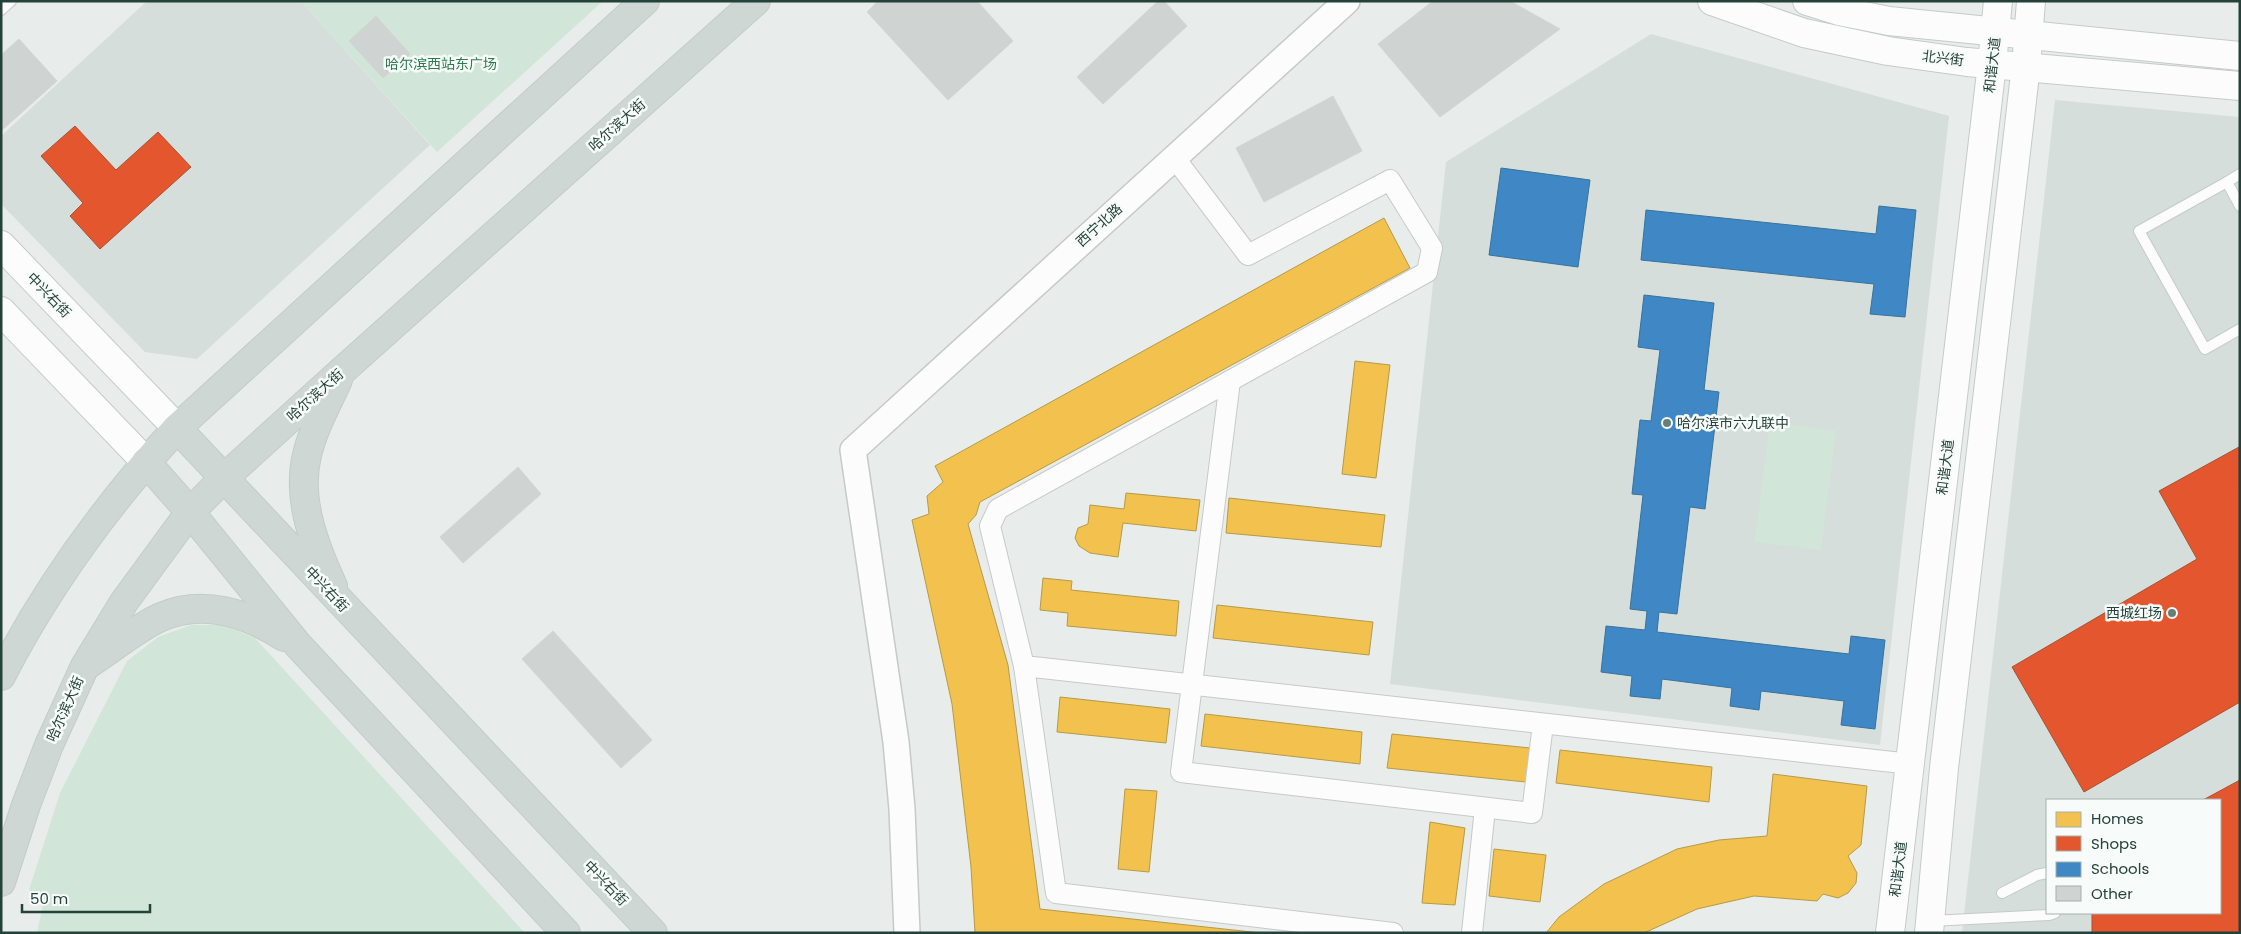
<svg xmlns="http://www.w3.org/2000/svg" width="2241" height="934" font-family="Poppins,'Noto Sans SC',sans-serif">
<rect width="100%" height="100%" fill="#e8edeb"/>
<g fill="#d6dedb" fill-rule="evenodd">
<polygon points="147,1 301,1 430,145 197,359 145,352 1,204 1,136"/>
<polygon points="1651,34 1949,116 1880,745 1390,684 1446,162"/>
<path d="M2055,100L2240,117V933H1962ZM2047,800H2220V913H2047Z"/>
</g>
<g fill="#d1e6d8">
<polygon points="301,1 603,1 437,152"/>
<polygon points="1770,422 1836,431 1821,550 1755,542"/>
<polygon points="191,625 224,625 255,638 525,933 37,933 43,904 29,890 60,793 127,661 158,637"/>
</g>
<g fill="#f2c14e" stroke="#b49b48">
<polygon points="1384,218 1410,268 980,502 976,515 968,524 1008,665 1040,909 1261,933 975,933 971,867 952,704 912,520 929,514 927,496 943,482 935,466"/>
<polygon points="1355,361 1390,365 1376,478 1342,474"/>
<polygon points="1126,493 1200,500 1196,531 1123,523 1118,557 1090,553 1079,546 1075,538 1078,528 1088,524 1090,505 1124,509"/>
<polygon points="1229,498 1385,515 1381,547 1226,533"/>
<polygon points="1043,578 1072,581 1071,590 1179,601 1176,636 1067,626 1068,613 1040,610"/>
<polygon points="1217,605 1373,622 1369,655 1213,638"/>
<polygon points="1060,697 1170,709 1166,743 1057,732"/>
<polygon points="1205,714 1362,732 1360,764 1201,746"/>
<polygon points="1392,734 1530,748 1526,782 1387,768"/>
<polygon points="1560,750 1712,767 1709,802 1556,783"/>
<polygon points="1773,774 1867,786 1861,845 1848,856 1857,873 1856,883 1848,893 1838,898 1823,894 1817,901 1754,896 1697,909 1644,933 1546,933 1559,917 1604,884 1677,849 1719,840 1767,836"/>
<polygon points="1125,789 1157,791 1149,872 1118,869"/>
<polygon points="1430,822 1465,828 1455,905 1422,903"/>
<polygon points="1494,849 1546,855 1540,902 1489,896"/>
</g>
<g fill="#e4572e" stroke="#aa5132">
<polygon points="75,126 116,170 158,132 191,167 100,249 70,216 83,203 41,156"/>
<polygon points="2239,447 2240,702 2084,792 2012,667 2197,559 2159,491"/>
<polygon points="2240,780 2240,933 2092,933 2092,913 2220,913 2220,800 2203,800"/>
</g>
<g fill="#3f88c5" stroke="#37739b">
<polygon points="1501,168 1590,180 1578,267 1489,255"/>
<polygon points="1879,206 1916,210 1905,317 1870,314 1874,284 1641,260 1646,210 1876,234"/>
<polygon points="1644,295 1714,303 1704,390 1719,392 1705,509 1690,507 1677,614 1659,612 1657,632 1849,654 1851,636 1885,640 1875,729 1841,725 1844,701 1761,691 1759,710 1730,706 1732,688 1662,679 1660,699 1630,696 1632,676 1601,672 1606,626 1645,630 1647,611 1630,609 1643,495 1632,494 1640,420 1651,421 1660,350 1638,347"/>
</g>
<g fill="#cfd4d2" stroke="#d1d6d4">
<polygon points="878,1 977,1 1013,41 948,100 867,12"/>
<polygon points="1158,1 1164,1 1187,26 1103,104 1077,77"/>
<polygon points="1433,1 1510,1 1560,29 1440,117 1378,44"/>
<polygon points="376,16 410,54 383,78 349,41"/>
<polygon points="19,39 57,81 1,131 1,55"/>
<polygon points="1333,96 1362,151 1264,202 1236,148"/>
<polygon points="518,467 541,494 463,563 440,537"/>
<polygon points="553,631 652,740 621,768 522,659"/>
</g>
<g fill="none" stroke-linecap="round" stroke-linejoin="round">
<g stroke="#c5cac8" stroke-width="12">
<g id="service">
<polyline points="1,10 11,1"/>
<polyline points="2240,174 2227,182 2240,206"/>
<polyline points="2227,182 2139,231 2205,349 2240,329"/>
<polyline points="2002,893 2037,875 2047,873"/>
<polyline points="1931,921 2049,915 2055,913"/>
</g>
</g>
<g stroke="#c5cac8" stroke-width="22">
<g id="minor">
<polyline points="1174,157 1248,255 1390,180 1432,248 1427,272 998,509 990,526 1024,666 1911,764"/>
<polyline points="1230,381 1181,772 1532,813 1543,724"/>
<polyline points="1024,666 1056,893 1393,933"/>
<polyline points="1472,933 1485,808"/>
</g>
</g>
<g stroke="#c5cac8" stroke-width="28">
<polyline id="tertiary" points="907,933 902,809 896,742 853,450 1347,1"/>
</g>
<g stroke="#c3cbc8" stroke-width="30">
<g id="secondary">
<polyline points="1712,1 1804,33 1888,51 1967,62 2240,86"/>
<polyline points="1807,1 1839,11 1889,21 2240,56"/>
<polyline points="1,245 177,428"/>
<polyline points="1,311 146,462"/>
<polyline points="1890,933 1992,64 1998,1"/>
<polyline points="1929,933 1944,768 2026,66 2031,1"/>
</g>
</g>
<g stroke="#c3ccc9" stroke-width="30">
<g id="primary">
<polyline points="177,428 653,933"/>
<polyline points="146,462 190,512 298,645 566,933"/>
<path d="M333,586C315,547 296,499 307,455C313,429 327,404 338,380"/>
<path d="M90,663C112,649 138,627 161,617C203,599 247,613 284,637"/>
<path d="M1,676C48,585 108,503 177,428L645,1"/>
<polyline points="1,882 26,805 49,745 85,666 124,602 190,512 224,478 343,370 756,1"/>
</g>
</g>
<use href="#service" stroke="#fcfcfc" stroke-width="10"/>
<use href="#minor" stroke="#fcfcfc" stroke-width="20"/>
<use href="#tertiary" stroke="#fcfcfc" stroke-width="25"/>
<use href="#secondary" stroke="#fcfcfc" stroke-width="28"/>
<use href="#primary" stroke="#cfd7d5" stroke-width="28"/>
</g>
<g fill="#697e78" stroke="#f7fbf9" stroke-width="2">
<circle cx="1667" cy="423" r="5"/>
<circle cx="2172" cy="613" r="5"/>
</g>
<g text-anchor="middle" stroke-width="5" stroke-linejoin="round" paint-order="stroke">
<g font-size="14" fill="#24423a" stroke="#f7fbf9">
<text transform="translate(1943 58) rotate(7)" y="5">北兴街</text>
<text transform="translate(1992 65) rotate(-84)" y="5">和谐大道</text>
<text transform="translate(617 125) rotate(-42)" y="5">哈尔滨大街</text>
<text transform="translate(1099 225) rotate(-42)" y="5">西宁北路</text>
<text transform="translate(49 295) rotate(46)" y="5">中兴右街</text>
<text transform="translate(315 395) rotate(-42)" y="5">哈尔滨大街</text>
<text transform="translate(1945 467) rotate(-83)" y="5">和谐大道</text>
<text transform="translate(327 589) rotate(47)" y="5">中兴右街</text>
<text transform="translate(65 709) rotate(-66)" y="5">哈尔滨大街</text>
<text transform="translate(1898 869) rotate(-83)" y="5">和谐大道</text>
<text transform="translate(606 883) rotate(46)" y="5">中兴右街</text>
</g>
<g font-size="14" fill="#2d7a4b" stroke="#f7fbf9">
<text x="441" y="69">哈尔滨西站东广场</text>
</g>
<g font-size="14" fill="#24423a" stroke="#f7fbf9" text-anchor="start">
<text x="1677" y="428">哈尔滨市六九联中</text>
<text x="2162" y="618" text-anchor="end">西城红场</text>
</g>
</g>
<rect width="2241" height="934" fill="none" stroke="#24423a" stroke-width="5"/>
<rect x="2046" y="799" width="175" height="115" fill="#f7fbf9" stroke="#a3b1ad"/>
<rect x="2056" y="812" width="25" height="15" fill="#f2c14e" stroke="#a3b1ad"/>
<text x="2091" y="824" font-size="15" fill="#24423a">Homes</text>
<rect x="2056" y="836" width="25" height="15" fill="#e4572e" stroke="#a3b1ad"/>
<text x="2091" y="849" font-size="15" fill="#24423a">Shops</text>
<rect x="2056" y="862" width="25" height="15" fill="#3f88c5" stroke="#a3b1ad"/>
<text x="2091" y="874" font-size="15" fill="#24423a">Schools</text>
<rect x="2056" y="886" width="25" height="15" fill="#cfd4d2" stroke="#a3b1ad"/>
<text x="2091" y="899" font-size="15" fill="#24423a">Other</text>
<path d="M22 904v8h128v-8" fill="none" stroke="#24423a" stroke-width="2.5"/>
<text x="30" y="904" font-size="15" fill="#24423a" stroke="#f7fbf9" stroke-width="4" paint-order="stroke">50 m</text>
</svg>
